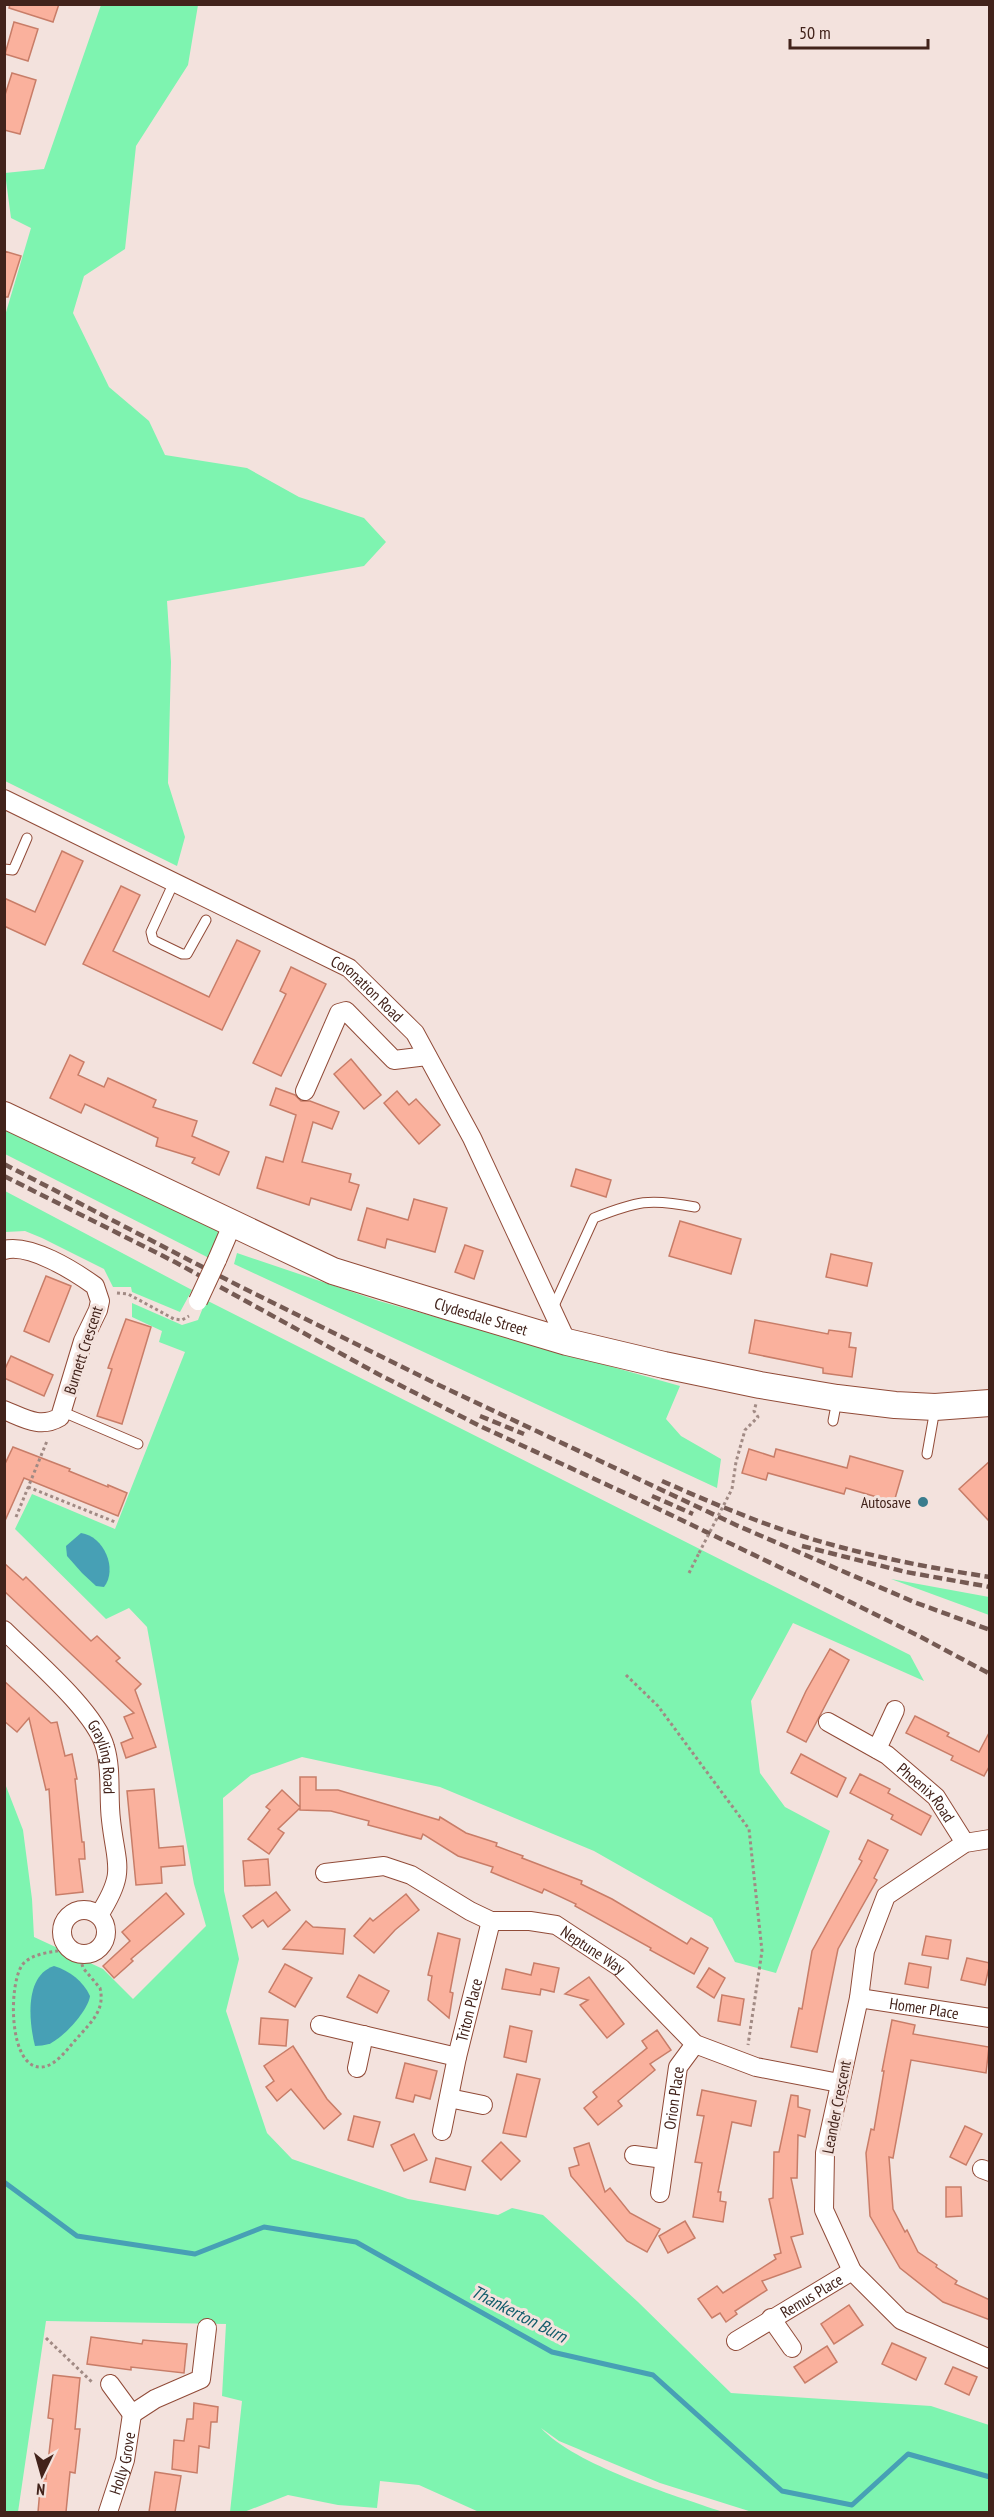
<svg xmlns="http://www.w3.org/2000/svg" width="994" height="2517" font-family="'PT Sans Narrow',sans-serif">
<rect width="100%" height="100%" fill="#f3e2dd"/>
<g fill="#7ef4b0">
<polygon points="101,5 198,5 188,65 136,146 125,249 84,276 73,313 109,387 149,421 165,455 247,468 299,497 364,518 386,542 364,566 167,601 171,662 168,783 185,837 177,866 5,781 4,319 31,228 11,218 5,173 44,169"/>
<polygon points="4,1129 219,1231 209,1258 5,1154"/>
<polygon points="5,1191 192,1290 180,1312 132,1292 131,1287 113,1287 104,1269 42,1238 25,1231 5,1232"/>
<polygon points="237,1253 379,1301 680,1386 666,1419 681,1436 721,1459 717,1488 234,1264"/>
<path d="M206,1300L910,1655L924,1681L793,1623L751,1701L760,1773L785,1807L830,1831L776,1973L735,1962L712,1918L594,1851L440,1787L302,1757L251,1775L223,1798L224,1891L239,1959L226,2011L267,2133L292,2159L408,2199L498,2215L512,2208L543,2215L638,2302L731,2393L931,2406L989,2425V2512H752L660,2483L559,2441L541,2428C575,2465 673,2495 723,2512H479L419,2485L380,2481L377,2508L338,2505L288,2495L244,2512H230L242,2401L222,2396L226,2324L46,2321L18,2512H5L4,1781L23,1830L32,1899L34,1937L103,1969L133,1999L206,1926L194,1884L147,1627L129,1608L106,1619L15,1529L32,1494L115,1529L185,1352L159,1342L162,1331L132,1317V1303L182,1325L198,1320Z"/>
<polygon points="891,1579 989,1597 989,1615"/>
</g>
<g fill="#47a0b5">
<path d="M81,1533C104,1536 118,1569 104,1587L96,1586L82,1573L67,1556L66,1546Z"/>
<path d="M54,1966C70,1971 83,1981 90,1996C88,2011 63,2038 49,2044C45,2045 39,2046 35,2046C29,2022 24,1976 54,1966Z"/>
</g>
<g fill="none" stroke-linecap="round" stroke-linejoin="round">
<polyline stroke="#47a0b5" stroke-width="5" points="4,2182 77,2236 195,2254 264,2227 356,2242 552,2352 653,2375 782,2491 852,2505 908,2454 990,2477"/>
</g>
<g fill="#fab19d" stroke="#c87d68" stroke-width="1.5">
<polygon points="10,4 59,4 53,22 9,8"/>
<polygon points="14,22 38,29 28,61 5,54"/>
<polygon points="12,73 36,80 20,134 4,130 4,98"/>
<polygon points="4,251 21,256 8,297 4,297"/>
<polygon points="62,851 83,861 45,945 4,926 4,898 35,912"/>
<polygon points="121,886 140,895 113,951 209,997 237,940 260,951 222,1030 83,964"/>
<polygon points="291,967 326,984 281,1076 253,1063 286,994 280,991"/>
<polygon points="70,1055 84,1062 78,1075 104,1087 108,1078 156,1100 153,1107 197,1121 192,1136 229,1152 219,1175 192,1163 195,1158 156,1146 158,1138 85,1104 81,1113 50,1098"/>
<polygon points="351,1059 381,1095 364,1109 334,1074"/>
<polygon points="276,1088 295,1095 301,1101 310,1101 339,1112 332,1129 313,1122 302,1162 351,1174 349,1182 359,1185 351,1210 311,1198 309,1205 257,1188 266,1157 283,1162 296,1115 270,1105"/>
<polygon points="397,1091 409,1105 416,1099 440,1125 419,1144 384,1103"/>
<polygon points="576,1169 611,1180 606,1197 571,1186"/>
<polygon points="414,1199 447,1208 435,1252 387,1239 385,1248 358,1240 367,1208 408,1220"/>
<polygon points="680,1221 741,1239 731,1274 669,1256"/>
<polygon points="465,1245 483,1251 474,1279 455,1272"/>
<polygon points="831,1254 872,1263 867,1286 826,1277"/>
<polygon points="46,1276 71,1286 49,1342 24,1331"/>
<polygon points="126,1319 151,1327 122,1424 97,1416 112,1369 108,1368"/>
<polygon points="755,1320 828,1334 829,1330 851,1333 849,1347 856,1348 852,1377 823,1373 823,1368 749,1353"/>
<polygon points="11,1356 53,1375 44,1396 4,1378 4,1371"/>
<polygon points="13,1447 70,1469 69,1471 108,1487 108,1485 127,1493 118,1516 24,1478 4,1523 4,1466"/>
<polygon points="749,1449 774,1457 776,1449 847,1468 850,1456 903,1471 894,1502 846,1488 844,1494 768,1473 766,1480 742,1473"/>
<polygon points="990,1461 990,1522 959,1489"/>
<polygon points="4,1563 23,1580 26,1577 91,1641 97,1636 120,1658 116,1661 141,1684 135,1690 156,1747 126,1758 121,1743 133,1738 124,1717 134,1713 4,1591"/>
<polygon points="830,1649 849,1660 806,1742 787,1732 806,1691"/>
<polygon points="4,1681 51,1723 57,1722 65,1756 72,1754 77,1779 75,1779 82,1842 84,1842 85,1859 79,1859 83,1892 56,1895 49,1789 46,1790 29,1718 17,1732 4,1721"/>
<polygon points="915,1716 949,1733 947,1736 979,1752 990,1731 990,1765 984,1776 951,1760 953,1756 906,1733"/>
<polygon points="801,1754 846,1778 837,1797 791,1773"/>
<polygon points="860,1774 890,1789 888,1793 931,1816 921,1835 891,1819 893,1815 850,1793"/>
<polygon points="300,1777 316,1777 316,1790 338,1790 439,1820 440,1817 466,1833 497,1843 496,1846 523,1856 522,1858 582,1881 581,1884 612,1899 687,1944 691,1938 708,1948 694,1974 650,1950 651,1948 575,1906 576,1904 544,1889 542,1893 491,1872 493,1867 458,1856 423,1834 421,1839 368,1825 369,1821 331,1811 300,1810 300,1808 278,1829 284,1833 269,1854 248,1839 270,1810 266,1807 282,1790 300,1807"/>
<polygon points="154,1789 159,1848 183,1846 185,1865 161,1867 162,1883 136,1885 127,1791"/>
<polygon points="868,1840 888,1850 874,1878 877,1880 838,1949 817,2052 791,2047 799,2008 802,2009 812,1951 862,1861 859,1859"/>
<polygon points="268,1859 270,1885 245,1886 243,1861"/>
<polygon points="276,1892 290,1910 268,1927 263,1920 252,1928 243,1916"/>
<polygon points="166,1893 184,1914 131,1959 133,1961 114,1978 103,1966 130,1941 122,1932"/>
<polygon points="406,1894 419,1910 395,1930 374,1953 354,1936 370,1918 373,1921"/>
<polygon points="306,1921 313,1927 345,1929 343,1954 283,1949"/>
<polygon points="438,1933 460,1939 450,1992 453,1993 449,2018 428,2000 432,1976 428,1975"/>
<polygon points="926,1936 951,1940 948,1959 922,1955"/>
<polygon points="967,1958 990,1963 985,1985 961,1980"/>
<polygon points="534,1963 559,1968 554,1992 541,1989 540,1995 502,1989 506,1969 531,1975"/>
<polygon points="909,1963 931,1967 928,1988 905,1984"/>
<polygon points="285,1964 312,1978 295,2007 269,1992"/>
<polygon points="709,1968 725,1978 714,1998 697,1987"/>
<polygon points="359,1975 389,1991 377,2013 347,1997"/>
<polygon points="589,1977 624,2024 607,2038 580,2005 588,2000 565,1994"/>
<polygon points="722,1995 744,1999 740,2025 718,2021"/>
<polygon points="261,2018 288,2020 286,2046 259,2044"/>
<polygon points="892,2020 915,2025 913,2034 989,2047 986,2073 911,2060 893,2158 889,2157 893,2209 905,2232 907,2230 918,2252 937,2265 936,2267 957,2281 955,2284 990,2300 990,2320 943,2302 900,2268 870,2216 866,2153 871,2129 874,2130 884,2071 882,2071"/>
<polygon points="510,2026 532,2031 526,2062 504,2057"/>
<polygon points="657,2030 671,2050 650,2064 655,2070 618,2101 622,2106 598,2125 584,2108 597,2097 593,2092 647,2048 642,2041"/>
<polygon points="293,2046 327,2099 341,2114 324,2129 291,2089 277,2101 266,2087 274,2081 264,2066"/>
<polygon points="405,2063 437,2071 430,2099 415,2095 413,2102 396,2098"/>
<polygon points="517,2074 540,2079 526,2137 503,2133"/>
<polygon points="702,2090 756,2101 751,2126 732,2122 718,2192 721,2192 720,2201 726,2202 723,2222 693,2217 702,2163 695,2162 704,2116 697,2115"/>
<polygon points="791,2095 798,2096 798,2107 810,2110 805,2137 798,2135 797,2178 791,2178 803,2234 791,2237 801,2267 762,2281 767,2290 735,2311 737,2314 726,2322 720,2313 712,2318 698,2299 717,2286 723,2293 776,2259 774,2255 781,2253 769,2199 773,2198 774,2152 779,2152"/>
<polygon points="354,2116 380,2122 373,2147 348,2140"/>
<polygon points="965,2126 982,2134 966,2165 950,2157"/>
<polygon points="414,2134 427,2160 404,2171 391,2145"/>
<polygon points="501,2142 520,2161 501,2180 482,2161"/>
<polygon points="589,2143 605,2192 610,2188 630,2213 660,2229 647,2252 627,2241 571,2176 569,2168 579,2165 574,2148"/>
<polygon points="436,2158 471,2167 465,2190 430,2182"/>
<polygon points="946,2187 961,2187 962,2216 946,2217"/>
<polygon points="685,2221 695,2238 668,2253 659,2236"/>
<polygon points="849,2305 863,2325 834,2344 821,2324"/>
<polygon points="91,2337 142,2344 143,2340 187,2344 184,2373 131,2367 131,2370 87,2364"/>
<polygon points="892,2343 926,2358 916,2380 882,2364"/>
<polygon points="827,2346 837,2362 805,2383 794,2367"/>
<polygon points="953,2367 977,2377 969,2395 945,2384"/>
<polygon points="53,2375 80,2378 75,2429 80,2429 75,2473 70,2472 66,2512 38,2512 41,2478 46,2479 53,2419 48,2418"/>
<polygon points="194,2403 218,2407 217,2422 211,2422 209,2448 199,2446 197,2473 172,2469 174,2440 184,2441 187,2419 193,2419"/>
<polygon points="155,2472 181,2476 175,2512 149,2512"/>
</g>
<g fill="none" stroke-linecap="round" stroke-linejoin="round">
<g stroke="#914b38" stroke-width="11">
<g id="service">
<polyline points="4,869 13,870 15,866 27,838"/>
<polyline points="174,882 151,932 153,940 182,954 187,954 206,920"/>
<path d="M553,1308L594,1218C637,1201 649,1198 695,1207"/>
<polyline points="63,1412 138,1444"/>
<polyline points="833,1421 837,1400"/>
<polyline points="927,1454 935,1409"/>
</g>
</g>
<g stroke="#914b38" stroke-width="20">
<g id="minor">
<path id="s1" d="M4,799L349,968L415,1033L472,1138L567,1342"/>
<polyline points="305,1091 339,1013 346,1011 394,1060 427,1056"/>
<path d="M4,1250C30,1243 74,1271 95,1286L100,1301L98,1310L83,1341L60,1417C40,1429 24,1418 4,1410"/>
<polyline points="217,1260 232,1225"/>
<path id="s2" d="M4,1630C33,1659 95,1711 105,1747C112,1770 108,1796 111,1820C116,1866 127,1871 99,1915"/>
<path id="s3" d="M828,1722L887,1755L936,1797L965,1843"/>
<polyline points="877,1749 895,1710"/>
<polyline points="990,1839 965,1843 886,1896 865,1951 859,1998 825,2153 824,2210 852,2271 901,2320 990,2359"/>
<path id="s4" d="M325,1873L384,1866L411,1875L470,1911L491,1921H530L556,1925L621,1968L695,2044L756,2067L839,2083"/>
<circle cx="84" cy="1932" r="22"/>
<path id="s5" d="M859,1998L990,2018"/>
<polyline points="320,2025 457,2057"/>
<polyline points="357,2068 364,2035"/>
<polyline points="449,2098 483,2105"/>
<path id="s6" d="M442,2131L457,2057L491,1921"/>
<polyline points="634,2155 664,2159"/>
<polyline points="982,2169 990,2172"/>
<path id="s7" d="M660,2193L678,2067L695,2044"/>
<polyline points="771,2318 792,2348"/>
<path id="s8" d="M736,2341L852,2271"/>
<polyline points="110,2384 132,2414 155,2399 201,2379 207,2328"/>
<path id="s9" d="M108,2512L125,2460L132,2414"/>
</g>
</g>
<g stroke="#914b38" stroke-width="28">
<g id="secondary">
<path id="s10" d="M4,1115L333,1271L450,1307L567,1342L664,1365L760,1385L837,1398L895,1405L935,1407L990,1403"/>
</g>
</g>
<g stroke="#a18a84" stroke-width="3" stroke-dasharray="3 3" stroke-linecap="butt">
<polyline points="117,1293 128,1294 174,1319 182,1320 189,1316"/>
<polyline points="28,1487 115,1522"/>
<polyline points="732,1489 736,1462 745,1430 758,1417 754,1411 756,1404"/>
<polyline points="16,1517 47,1441"/>
<polyline points="689,1573 699,1553"/>
<polyline points="626,1675 658,1706 749,1829 762,1951 748,2045"/>
<path d="M70,1949C55,1952 34,1952 23,1964C8,1982 8,2070 42,2067C57,2066 70,2045 80,2035C93,2020 105,2009 100,1988L83,1968L79,1953"/>
<polyline points="46,2338 92,2382"/>
</g>
<use href="#service" stroke="#fff" stroke-width="9"/>
<use href="#minor" stroke="#fff" stroke-width="18"/>
<use href="#secondary" stroke="#fff" stroke-width="26"/>
<g stroke="#755a53" stroke-width="4.5" stroke-dasharray="9 4.5" stroke-linecap="butt">
<polyline points="4,1164 243,1288 443,1387 736,1525 914,1602 990,1630"/>
<polyline points="4,1176 175,1262 378,1374 480,1426 642,1501 804,1579 919,1636 990,1674"/>
<polyline points="480,1416 524,1434"/>
<path d="M662,1481C687,1492 712,1503 738,1513C818,1546 904,1564 990,1577"/>
<polyline points="652,1496 693,1514"/>
<polyline points="802,1546 906,1572 990,1587"/>
</g>
<g stroke="#914b38" stroke-width="20" stroke-linecap="butt">
<polyline id="minor-bridge" points="198,1301 217,1260"/>
</g>
<polyline stroke="#a18a84" stroke-width="3" stroke-dasharray="3 3" stroke-linecap="butt" points="699,1553 732,1489"/>
<use href="#minor-bridge" stroke="#fff" stroke-width="18"/>
</g>
<circle fill="#3a7c8d" stroke="#f3e2dd" stroke-width="2" cx="923" cy="1502" r="6"/>
<g text-anchor="middle" stroke-width="6" stroke-linejoin="round" paint-order="stroke">
<g font-size="16" fill="#42231b" stroke="#f3e2dd">
<text dy="6" stroke="none"><textPath href="#s1" startOffset="411">Coronation Road</textPath></text>
<text dy="6" stroke="none"><textPath href="#s10" startOffset="519">Clydesdale Street</textPath></text>
<text transform="translate(83 1350) rotate(-72)" y="6">Burnett Crescent</text>
<text dy="6" stroke="none"><textPath href="#s2" startOffset="165">Grayling Road</textPath></text>
<text dy="6" stroke="none"><textPath href="#s3" startOffset="122">Phoenix Road</textPath></text>
<text dy="6" stroke="none"><textPath href="#s4" startOffset="290">Neptune Way</textPath></text>
<text dy="6" stroke="none"><textPath href="#s5" startOffset="66">Homer Place</textPath></text>
<text dy="6" stroke="none"><textPath href="#s6" startOffset="124">Triton Place</textPath></text>
<text dy="6" stroke="none"><textPath href="#s7" startOffset="96">Orion Place</textPath></text>
<text transform="translate(836 2107) rotate(-79)" y="6">Leander Crescent</text>
<text dy="6" stroke="none"><textPath href="#s8" startOffset="88">Remus Place</textPath></text>
<text dy="6" stroke="none"><textPath href="#s9" startOffset="51">Holly Grove</textPath></text>
</g>
<g font-size="16" fill="#42231b" stroke="#f3e2dd" text-anchor="end">
<text x="911" y="1508">Autosave</text>
</g>
<g font-size="18" font-style="italic" fill="#125c6c" stroke="#f3e2dd">
<text transform="translate(519 2314) rotate(27)" y="6">Thankerton Burn</text>
</g>
</g>
<rect width="994" height="2517" fill="none" stroke="#42231b" stroke-width="12"/>
<g transform="translate(42 2475) rotate(185)" stroke="#f3e2dd" stroke-width="4.5" paint-order="stroke">
<path d="M0-4.5L10 22L0 15L-10 22Z" fill="#42231b"/>
<text y="-9" font-size="16" font-weight="bold" text-anchor="middle" fill="#42231b">N</text>
</g>
<path d="M790 39v9h138v-9" fill="none" stroke="#42231b" stroke-width="3"/>
<text x="799" y="39" font-size="18" fill="#42231b" stroke="#f3e2dd" stroke-width="4.5" paint-order="stroke">50 m</text>
</svg>
